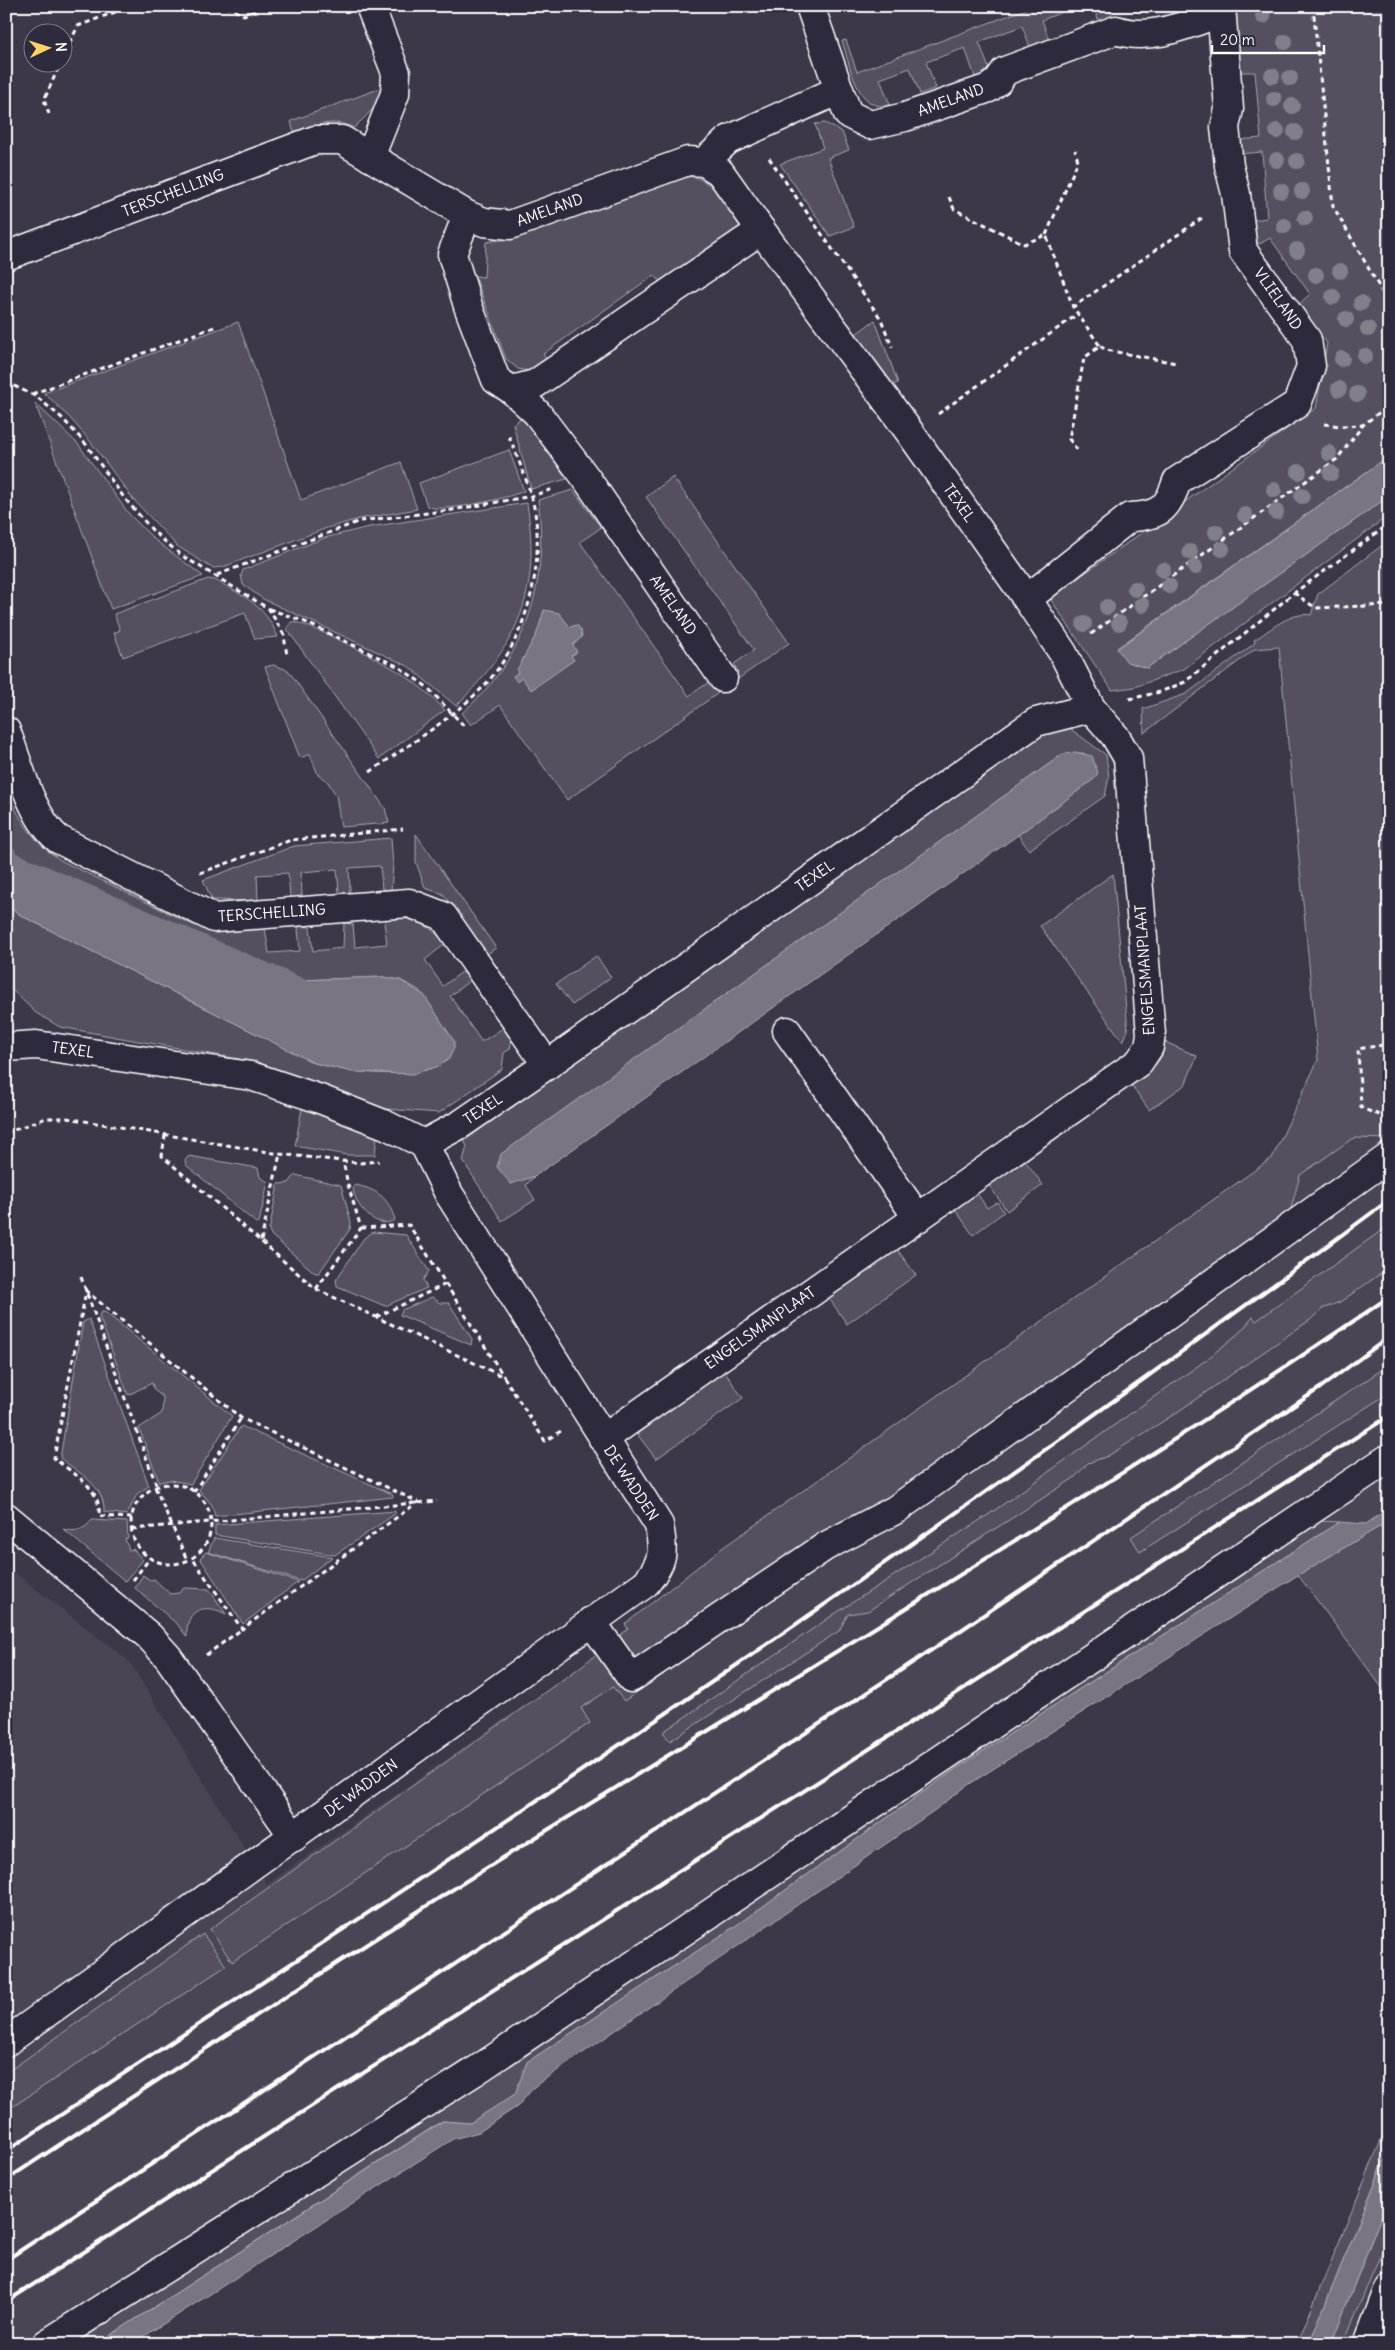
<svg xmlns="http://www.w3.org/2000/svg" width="1395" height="2350" font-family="Delius,sans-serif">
<rect width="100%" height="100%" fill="#3c3749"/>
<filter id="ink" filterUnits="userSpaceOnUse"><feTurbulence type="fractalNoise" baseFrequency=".02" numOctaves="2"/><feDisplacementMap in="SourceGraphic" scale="10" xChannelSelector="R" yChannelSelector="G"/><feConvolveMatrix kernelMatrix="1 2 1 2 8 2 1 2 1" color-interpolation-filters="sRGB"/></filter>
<g filter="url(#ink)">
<g fill="#494455">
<polygon points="1389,1103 1389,1508 1366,1524 1319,1521 610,1966 91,2301 21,2344 6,2344 6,2081 160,1964 6,2079 6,1566 129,1661 267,1884"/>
<polygon points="1389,2235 1389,2344 1343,2344"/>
</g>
<g fill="#555060" stroke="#aaa8b0">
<path d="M1034,6H1078L1042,20L1051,45L1032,52L1022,26L979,42L991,74L976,80L965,48L926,62L936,88L920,94L910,68L880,79L890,105C857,114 850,64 842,41L846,40L857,72Z"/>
<polygon points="1093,6 1108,6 1114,21 1101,27"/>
<polygon points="1245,6 1389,6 1389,456 1117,648 1147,668 1389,496 1389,515 1184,669 1135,687 1112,690 1051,600 1053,596 1316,408 1327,343 1298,305 1310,294 1270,238 1260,244 1255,241 1253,220 1267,218 1262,152 1238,154 1238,140 1261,138 1255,72 1240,72 1233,10"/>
<path d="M384,87L374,108L354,128C333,118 317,125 297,132L293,130L291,121Z"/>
<polygon points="825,123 842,132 849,150 828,158 854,227 830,236 780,164 823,148 815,124"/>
<path d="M684,176C713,176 726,204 741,225L739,227L662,283L654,275L543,354L548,362L530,371L518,369L506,359L475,276L484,277L486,242L509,239Z"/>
<polygon points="875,320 898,383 889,386 853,336"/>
<polygon points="238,322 301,500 401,462 417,509 359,519 327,528 223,567 212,568 177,546 133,499 90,441 69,417 44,393"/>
<polygon points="35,403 78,444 129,514 155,540 203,576 111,609"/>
<polygon points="521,418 524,419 567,479 531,489 513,424"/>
<path d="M509,450L524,491C509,498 439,514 427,506L419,483Z"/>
<path d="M673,477L789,643L567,800L500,705L471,725L462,713C527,656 549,584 538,500L573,490L600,526L599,529L580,542L689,696L709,682L716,688L738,672L734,664L754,650L646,497Z"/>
<path d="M527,503C541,593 519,643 456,706L408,666L263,599L243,585L241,575L243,570L324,538L369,527Z"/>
<path d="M1389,540V1139L1353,1138L1300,1175L1290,1212L885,1503L830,1527L648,1650L664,1674L624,1701L613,1687L581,1708L590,1723L232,1962L210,1929L575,1671L628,1629L625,1624L718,1551L1272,1158L1318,1060L1279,647L1255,649L1144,733L1143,709L1186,694L1255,643L1254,640C1270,630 1291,611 1311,615L1318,594Z"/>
<path d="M208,579L215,580C244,596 265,605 278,637L255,639L245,613L123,657L114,633L120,630L114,614Z"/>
<path d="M291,622C305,620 392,666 407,677C421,687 433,698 445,710L379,759L287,629Z"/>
<polygon points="273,665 288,670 385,808 389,823 341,827 336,795 327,781 318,775 310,754 300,758 265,667"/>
<polygon points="1072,726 1072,730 1106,755 1109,777 1105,796 1029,850 1018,835 1094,779 1084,753 1063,754 502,1154 511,1183 535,1176 526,1185 535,1200 502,1221 463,1161 467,1146 464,1141 1027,742 1046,732"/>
<path d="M6,787C18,819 33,842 62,861L193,925L233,931L265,928L269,953L300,951L298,929L300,926L310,927L313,951L343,948L344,923L353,924L355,947L387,944L384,922L387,919C413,916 429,923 445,944L425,960L443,986L462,972L469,978V981L450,996L481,1041H483L503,1028L512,1038L510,1049L504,1053L502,1069L439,1113L386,1109L256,1062L60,1027L36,1013L6,984V904L22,916L315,1063C344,1072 436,1086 452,1052L419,990L400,980L383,977L242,982L27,878L6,834Z"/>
<polygon points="416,834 496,948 487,954 443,894 425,888 416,862"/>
<polygon points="391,838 393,865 391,891 382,889 380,866 349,868 350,891 348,894 339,892 337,869 301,872 302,896 292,898 290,896 288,873 257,875 258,899 257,901 212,900 203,880 294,846"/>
<polygon points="1113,874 1128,1030 1123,1042 1040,926"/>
<polygon points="596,956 611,977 572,1005 556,984"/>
<path d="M1165,1042L1197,1056L1185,1085L1149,1110L1130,1083C1147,1072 1164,1064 1165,1042Z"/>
<polygon points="302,1108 377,1136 375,1155 347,1155 295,1146"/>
<polygon points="189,1156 258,1168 260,1177 268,1182 259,1223 256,1223 186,1165 185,1160"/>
<polygon points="1024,1159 1043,1185 1007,1211 988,1184"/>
<polygon points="295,1175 341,1185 351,1222 350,1229 319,1273 315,1273 272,1236 269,1231 278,1184 289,1183"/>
<path d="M355,1185C377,1189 389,1198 395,1220C375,1231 354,1205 353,1187Z"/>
<polygon points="976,1192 987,1208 997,1202 1004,1212 973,1235 954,1208"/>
<polygon points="1389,1225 1389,1268 1340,1302 1322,1309 1310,1320 1173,1415 1108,1456 1088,1463 1074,1478 868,1611 848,1614 839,1631 670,1741 663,1732 836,1613 988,1515 1206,1360 1240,1332 1253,1317 1256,1321"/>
<polygon points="373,1232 406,1235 429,1271 423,1280 427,1288 385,1306 337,1286 336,1280 364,1238"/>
<polygon points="896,1248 916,1275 847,1324 828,1297"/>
<polygon points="432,1297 440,1303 449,1303 472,1339 471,1345 400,1315 402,1310"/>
<polygon points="101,1312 105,1312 232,1416 191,1484 170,1480 159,1482 139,1428 162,1413 163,1397 154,1390 152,1383 128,1395 99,1316"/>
<path d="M89,1319L149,1486L137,1494L127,1515L104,1512C105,1486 79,1473 60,1458L83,1322Z"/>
<polygon points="1389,1365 1389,1393 1140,1552 1131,1537"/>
<polygon points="724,1371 743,1398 656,1459 637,1434"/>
<polygon points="241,1426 392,1494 393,1497 215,1516 212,1505 199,1490"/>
<polygon points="395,1511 395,1514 335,1555 215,1535 215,1525"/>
<path d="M92,1520L127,1522L128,1538L125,1539L129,1550L133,1549L143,1560L125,1581L63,1529C75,1533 84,1530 92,1520Z"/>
<polygon points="1319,1521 1339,1522 957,1768 734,1927 527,2062 516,2094 470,2123 442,2121 97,2344 21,2344 91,2301 610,1966"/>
<polygon points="1389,1521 1389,1697 1298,1575"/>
<polygon points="214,1538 332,1557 301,1581 208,1552"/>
<polygon points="206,1552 298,1582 243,1624 200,1558"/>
<path d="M143,1575L150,1580L154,1579L170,1594L179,1593L184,1588L209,1589L226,1614C205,1603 185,1608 187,1637L178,1625L135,1588Z"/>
<polygon points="203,1934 226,1966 6,2111 6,2073"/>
<polygon points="1389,2121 1389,2149 1309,2344 1297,2344"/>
<polygon points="1389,2196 1389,2235 1343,2344 1331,2344"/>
</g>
<g fill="#797682" stroke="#afadb4">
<polygon points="1389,456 1389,496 1147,668 1127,662 1117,649"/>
<polygon points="544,610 559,613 570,627 577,625 581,630 582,637 573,645 577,652 571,656 574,660 531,690 522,678 517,682 513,676 518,673 517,670 537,633"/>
<polygon points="1075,752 1092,756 1098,773 1094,779 1018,835 535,1176 511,1184 497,1167 501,1154 1063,754"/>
<polygon points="6,835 27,878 242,982 383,977 400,980 424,995 454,1041 454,1048 449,1059 439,1066 413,1074 352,1072 314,1063 22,916 6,904"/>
<polygon points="1389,1508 1389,1521 1298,1575 968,1785 935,1810 535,2086 518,2106 479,2132 453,2139 132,2344 97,2344 443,2121 470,2123 515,2094 527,2062 734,1927 957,1768 1339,1522 1366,1524"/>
<polygon points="1389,2149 1389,2196 1331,2344 1309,2344"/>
</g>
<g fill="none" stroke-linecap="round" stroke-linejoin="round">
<polyline stroke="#797682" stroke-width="40" points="6,870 310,1003"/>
<g stroke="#fff" stroke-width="31">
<g id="minor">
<polyline points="810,6 839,90"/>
<polyline points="370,157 395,94 396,73 370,6"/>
<path d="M704,162L720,172L761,230L535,384L512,390L496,380L468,306L452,254L467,215L484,222L510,225L688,161L704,162L728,140L839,90L848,114L870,125L905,117L989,88L998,81L1005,71L1116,30C1151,42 1187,24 1220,13"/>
<polyline points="6,256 315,140 342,140 467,215"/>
<polyline points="512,390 537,413 586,478 723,678"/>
<path d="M1027,599L1130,517C1159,516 1168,509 1177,481L1297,404L1311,366L1307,340L1243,251L1236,194L1229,166L1227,146L1225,127L1229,109L1221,6"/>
<path d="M6,731C19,764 31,817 58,839L214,918L409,903L443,916L547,1065"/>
<polyline points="787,1031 918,1218"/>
<polyline points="6,1047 36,1045 251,1076 320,1099 386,1125 424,1144"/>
<polyline points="424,1144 461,1124 547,1065 1020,733 1036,722 1091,708"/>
<polyline points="603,1439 1139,1062 1149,1047 1151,1034 1128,758 1115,736 1091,708 1063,653 1027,599 911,434 761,230"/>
<polyline points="6,1517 149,1636 168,1657 294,1837"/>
<polyline points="591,1621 631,1678 826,1546 895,1510 1389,1157"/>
<path d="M6,2042L646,1583C664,1561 664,1552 659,1525L449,1194L424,1144"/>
<polyline points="46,2344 474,2072 1389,1458"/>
<polyline points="1368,2344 1389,2288"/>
</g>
</g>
<g stroke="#fff" stroke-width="3" stroke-dasharray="5 4" stroke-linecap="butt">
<polyline points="226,6 244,15 257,10"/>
<polyline points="1313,6 1333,206 1389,304"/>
<polyline points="62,59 78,26 131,6"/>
<polyline points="49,114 44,100 61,62"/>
<polyline points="769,158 881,319 892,347"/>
<polyline points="949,197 954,209 1024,244 1046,235 1073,307"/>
<polyline points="1046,235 1078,161 1075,150"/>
<polyline points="1100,346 1106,350 1176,363"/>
<polyline points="6,382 37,397 62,418 85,443 125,499 154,532 181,555 269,609 284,635 287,656"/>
<polyline points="32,394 217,326"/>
<polyline points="938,414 1078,314"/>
<polyline points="1324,424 1341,426 1363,425"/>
<polyline points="1077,450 1069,439 1084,358 1100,346 1073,307 1205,216"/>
<polyline points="217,575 360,521 452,510 532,496 553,489"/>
<polyline points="1294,593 1316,608 1389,605"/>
<polyline points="269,609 303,621 399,667 427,687 465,727"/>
<polyline points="1091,634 1337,459 1363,425 1389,405"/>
<polyline points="1129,699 1160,692 1185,682 1294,593 1389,524"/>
<path d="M370,772C407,746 448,721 480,690C527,644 549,558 531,495C525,475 516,454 508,434"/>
<polyline points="200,873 291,840 403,829"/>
<polyline points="1388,1118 1363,1109 1361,1107 1358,1049 1389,1044"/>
<polyline points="6,1133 46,1118 67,1118 280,1154 360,1163 379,1161"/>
<polyline points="165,1135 162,1156 316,1289 504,1377 545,1441 561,1431"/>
<polyline points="361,1228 409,1225 504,1377"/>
<polyline points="261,1241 280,1154"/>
<polyline points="81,1277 157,1487"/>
<polyline points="316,1289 361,1228 348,1185 343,1161"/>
<polyline points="376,1317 446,1284"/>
<circle cx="171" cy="1524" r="40"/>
<polyline points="155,1487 187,1560"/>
<polyline points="194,1492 241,1418"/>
<path d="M132,1518L99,1516C102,1488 73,1474 54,1458L86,1291L241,1418L418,1502L242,1629L192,1558"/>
<polyline points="132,1529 437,1501"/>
<polyline points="133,1580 150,1558"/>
<polyline points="206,1655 242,1629"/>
</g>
<use href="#minor" stroke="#2f2a3d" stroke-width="28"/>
<g stroke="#fff" stroke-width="4">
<path d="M6,2151C180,2036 355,1923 527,1807C819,1612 1107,1409 1389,1200"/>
<path d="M6,2180C185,2062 364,1944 546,1831C829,1655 1114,1485 1389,1297"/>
<polyline points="6,2260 936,1647 1320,1388 1389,1337"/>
<polyline points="6,2302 1389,1416"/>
</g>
</g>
<g fill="#827e8a">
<circle cx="1263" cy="16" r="8"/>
<circle cx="1285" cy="42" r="8"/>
<circle cx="1272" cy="76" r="8"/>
<circle cx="1290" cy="78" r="8"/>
<circle cx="1274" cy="99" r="8"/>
<circle cx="1292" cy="106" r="8"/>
<circle cx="1277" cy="131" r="8"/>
<circle cx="1295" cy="132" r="8"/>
<circle cx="1277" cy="160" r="8"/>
<circle cx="1297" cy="161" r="8"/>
<circle cx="1281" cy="191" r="8"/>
<circle cx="1302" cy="191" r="8"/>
<circle cx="1305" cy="218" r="8"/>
<circle cx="1284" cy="226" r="8"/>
<circle cx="1297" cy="250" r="8"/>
<circle cx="1340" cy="271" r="8"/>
<circle cx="1316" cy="275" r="8"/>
<circle cx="1333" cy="297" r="8"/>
<circle cx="1361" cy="303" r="8"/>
<circle cx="1346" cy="319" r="8"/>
<circle cx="1368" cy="329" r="8"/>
<circle cx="1365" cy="356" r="8"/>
<circle cx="1342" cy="359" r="8"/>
<circle cx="1339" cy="389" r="8"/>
<circle cx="1357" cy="394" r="8"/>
<circle cx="1329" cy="453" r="8"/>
<circle cx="1299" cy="472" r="8"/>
<circle cx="1331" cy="473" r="8"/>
<circle cx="1274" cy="490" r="8"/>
<circle cx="1302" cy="496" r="8"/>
<circle cx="1276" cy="512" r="8"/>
<circle cx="1245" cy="515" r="8"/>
<circle cx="1216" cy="532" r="8"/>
<circle cx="1222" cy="549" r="8"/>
<circle cx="1190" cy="552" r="8"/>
<circle cx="1195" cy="567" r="8"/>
<circle cx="1163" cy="570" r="8"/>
<circle cx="1169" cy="586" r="8"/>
<circle cx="1135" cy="589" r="8"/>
<circle cx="1142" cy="605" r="8"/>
<circle cx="1107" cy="607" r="8"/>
<circle cx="1119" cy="623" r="8"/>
<circle cx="1084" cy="624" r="8"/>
</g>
</g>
<g text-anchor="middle" stroke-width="4" stroke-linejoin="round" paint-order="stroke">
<g font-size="15" fill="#fff" stroke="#2f2a3d">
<text transform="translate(951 100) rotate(-20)" y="5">AMELAND</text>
<text transform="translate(173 193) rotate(-21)" y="5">TERSCHELLING</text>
<text transform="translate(550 210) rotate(-20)" y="5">AMELAND</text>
<text transform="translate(1278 299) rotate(55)" y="5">VLIELAND</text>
<text transform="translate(959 503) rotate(55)" y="5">TEXEL</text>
<text transform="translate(673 605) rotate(55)" y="5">AMELAND</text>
<text transform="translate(815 876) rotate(-35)" y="5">TEXEL</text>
<text transform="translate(272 913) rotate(-4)" y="5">TERSCHELLING</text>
<text transform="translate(1145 970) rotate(-94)" y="5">ENGELSMANPLAAT</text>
<text transform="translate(73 1050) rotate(8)" y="5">TEXEL</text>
<text transform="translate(483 1109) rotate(-34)" y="5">TEXEL</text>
<text transform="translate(760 1328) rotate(-35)" y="5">ENGELSMANPLAAT</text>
<text transform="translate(631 1483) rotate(57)" y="5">DE WADDEN</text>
<text transform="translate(361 1788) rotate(-36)" y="5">DE WADDEN</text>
</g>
</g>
<rect width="1395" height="2350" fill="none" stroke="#2f2a3d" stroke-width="25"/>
<rect x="12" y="12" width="1370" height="2325" fill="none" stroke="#fff" stroke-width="2" filter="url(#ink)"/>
<g transform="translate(48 48) rotate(86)"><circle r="24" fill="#2f2a3d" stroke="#827f8b"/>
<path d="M0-4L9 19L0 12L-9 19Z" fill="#ffd166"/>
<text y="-8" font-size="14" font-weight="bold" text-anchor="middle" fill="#ffffff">N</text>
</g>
<path d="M1212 45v8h112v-8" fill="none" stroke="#ffffff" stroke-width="2.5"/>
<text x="1220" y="45" font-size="15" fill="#ffffff" stroke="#2f2a3d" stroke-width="4" paint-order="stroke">20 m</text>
</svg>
